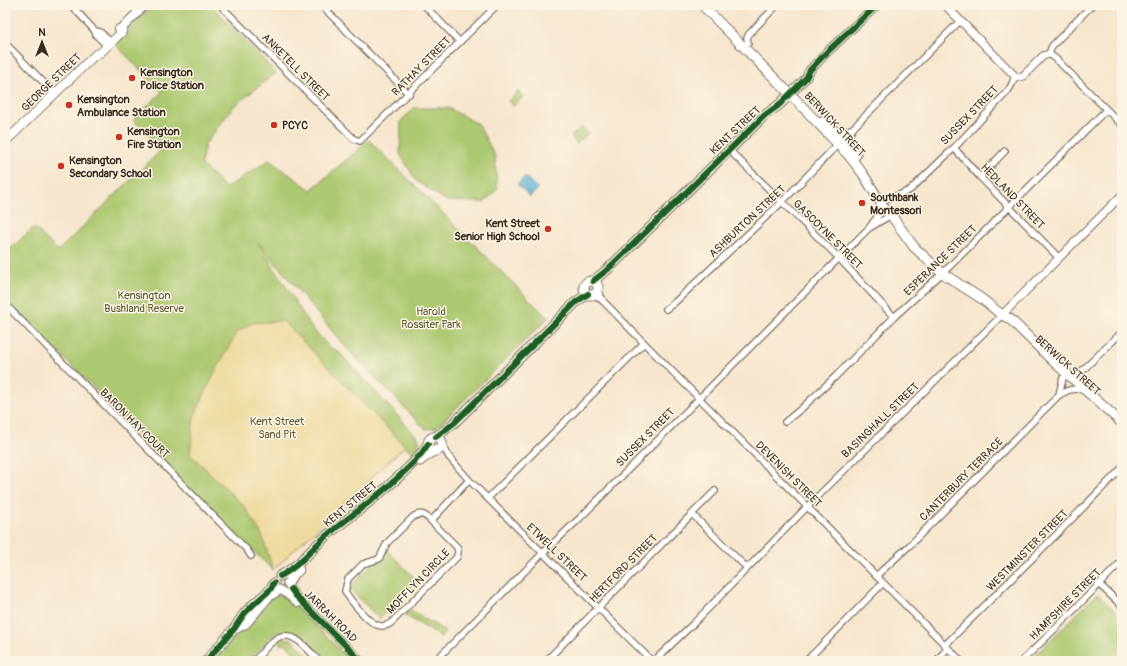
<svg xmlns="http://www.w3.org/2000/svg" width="1127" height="666" font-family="Pangolin,sans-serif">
<rect width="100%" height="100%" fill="#fcf5e5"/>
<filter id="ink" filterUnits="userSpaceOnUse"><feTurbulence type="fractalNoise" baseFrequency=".025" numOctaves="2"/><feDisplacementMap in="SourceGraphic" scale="8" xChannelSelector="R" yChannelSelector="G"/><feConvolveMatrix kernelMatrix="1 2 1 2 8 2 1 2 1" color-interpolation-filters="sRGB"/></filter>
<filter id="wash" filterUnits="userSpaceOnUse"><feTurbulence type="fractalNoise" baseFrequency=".012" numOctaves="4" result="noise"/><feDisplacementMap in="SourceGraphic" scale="16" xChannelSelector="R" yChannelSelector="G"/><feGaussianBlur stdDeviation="0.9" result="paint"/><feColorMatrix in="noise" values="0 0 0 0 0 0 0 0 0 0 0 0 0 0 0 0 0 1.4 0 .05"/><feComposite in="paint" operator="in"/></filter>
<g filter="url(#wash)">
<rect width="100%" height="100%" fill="#f6e6ce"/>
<g fill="#acc86f" stroke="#747946">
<polygon points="153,5 211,5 276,73 234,106 205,144 201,164 226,188 269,160 311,190 369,140 548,318 436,428 425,429 343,344 258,242 311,327 330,348 338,351 419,439 419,447 413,454 283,321 190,454 244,506 262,535 273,570 184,486 127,421 5,299 5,254 34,227 58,251 162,149 133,120 162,92 115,44"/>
<polygon points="518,91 523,97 513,106 508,101"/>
<polygon points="414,108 448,108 478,124 495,156 497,189 485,202 447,201 416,181 400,154 401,121"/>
<polygon points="581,127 588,133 577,144 571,137"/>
<polygon points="387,550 418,581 379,619 349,588"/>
<path d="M280,595L287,596L351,661H326C314,649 294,624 275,635C269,638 254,655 249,661H213L232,640L249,625L270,600L275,596Z"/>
<polygon points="1096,595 1099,595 1122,618 1122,661 1029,661"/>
<polygon points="411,610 446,632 441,637 405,615"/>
<polygon points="283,638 291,639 314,661 294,661 293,660 297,656 285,643 281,645 277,641"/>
</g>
<polygon fill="#eeda9e" stroke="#94825e" points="283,321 405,446 273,570 262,535 244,506 190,454 194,417 213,376 237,332 252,323"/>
<polygon fill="#55abd1" stroke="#486a78" points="525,176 538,189 530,197 517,184"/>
</g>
<g filter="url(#ink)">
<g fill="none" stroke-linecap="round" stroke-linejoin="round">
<g stroke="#7c6c5c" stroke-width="8">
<g id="minor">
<polyline points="71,5 95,31 96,35 107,46"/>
<polyline points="220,5 354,139 360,141 497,5"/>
<polyline points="321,5 409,94"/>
<polyline points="424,5 460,42"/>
<polyline points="1092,5 1052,46 1049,54 1055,58 1122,125"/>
<polyline points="95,31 100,32 111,42"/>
<polyline points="5,43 55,94"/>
<polyline points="748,43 747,38 749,34 777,5"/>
<path d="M839,140C841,134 847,130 853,128"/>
<polyline points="954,148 980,177 1059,258"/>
<polyline points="729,150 835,254 894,317"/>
<polyline points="980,177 1005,151"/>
<polyline points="885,199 897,196 910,190 954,148 1008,91 1012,84 1015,76"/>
<polyline points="871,227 891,215"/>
<polyline points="598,289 603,301"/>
<polyline points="594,294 603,301 647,346 961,661"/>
<polyline points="5,304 247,550 251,556"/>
<path d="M666,309L674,303L782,202L838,144C843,140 850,135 853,128L960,21"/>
<polyline points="1068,375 1076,375 1083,370 1122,332"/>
<polyline points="1059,395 1063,378"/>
<polyline points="785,422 802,408 835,377 894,317 950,266 1106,110"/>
<polyline points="442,444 449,457 469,480 652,661"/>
<polyline points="488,498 644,343"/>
<polyline points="692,514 747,568"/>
<path d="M431,521L457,547L458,552L457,557L392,622C388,626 383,627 377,625C368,622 349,599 345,591L348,579L363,564L379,559L387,543L413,517C420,512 426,515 431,521L469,480"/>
<polyline points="876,576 910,545 1059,395 1069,390 1077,389"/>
<polyline points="1099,584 1122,606"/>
<polyline points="945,645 1063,528 1122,468"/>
<path d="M254,661C262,653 269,642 279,637C294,630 310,652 319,661"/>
<polyline points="435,661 544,552 580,518 869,228 884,208"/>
<polyline points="546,661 594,612 715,491"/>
<polyline points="654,661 694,623 807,507 1002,315"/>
<polyline points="806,661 819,648 883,583"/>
<polyline points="936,661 948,648"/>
<polyline points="1022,661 1058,626 1122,561"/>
</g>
</g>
<g stroke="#7c6c5c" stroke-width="9">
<g id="tertiary">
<polyline points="945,5 1015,76 1020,77 1023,76 1043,56 1049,54"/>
<polyline points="1002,315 1122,195"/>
<polyline points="287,584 296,596 361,661"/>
<polyline points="281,590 298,603"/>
</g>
</g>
<g stroke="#7c6c5c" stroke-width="10">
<g id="secondary">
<polyline points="119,29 123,27 145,5"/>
<polyline points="790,94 806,78 810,70 826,53 877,5"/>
<polyline points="5,142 96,54 100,53 122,32 123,27"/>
</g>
</g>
<g stroke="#7c6c5c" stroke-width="11">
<g id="primary">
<polyline points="702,5 796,100 850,157 863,174 884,208 891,215 914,247 942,273 982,299 1002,315 1010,319 1055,363 1122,423"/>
<polyline points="824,121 843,140 856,155"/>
<polyline points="593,281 607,270 765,115 779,105 790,94"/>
<circle cx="591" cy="288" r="7"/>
<polyline points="436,437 454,423 576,302 588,294"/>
<circle cx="435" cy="444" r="7"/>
<polyline points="420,461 425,457 435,450"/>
<path d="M280,576C298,567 311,550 326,536C348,518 372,501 393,482C406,470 419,459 428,444"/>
<polyline points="288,583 293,575 299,570"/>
<polyline points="237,628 246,623 268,597 279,590"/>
<polyline points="206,661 234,629 244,614 254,604 270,590 274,583"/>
</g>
</g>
<use href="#minor" stroke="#fff" stroke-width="5.5"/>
<use href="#tertiary" stroke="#fff" stroke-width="7"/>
<use href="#secondary" stroke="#fff" stroke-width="8"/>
<use href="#primary" stroke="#fff" stroke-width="9"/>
<g stroke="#fcf5e5" stroke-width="8">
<g id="cycleway">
<polyline points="593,281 607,270 765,115 779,105 806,78 810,70 826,53 877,5"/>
<polyline points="436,437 454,423 576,302 588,294"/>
<path d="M280,576C298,567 311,550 326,536C348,518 372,501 393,482C406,470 419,459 428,444"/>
<polyline points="291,589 296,596 361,661"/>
<polyline points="206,661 234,629 244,614 254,604 270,590 274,583"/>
</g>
</g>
<use href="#cycleway" stroke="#1b5e20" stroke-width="6"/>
</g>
</g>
<g fill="#c8321e" stroke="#fcf5e5" stroke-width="1.5">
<circle cx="132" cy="78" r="4"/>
<circle cx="69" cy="105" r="4"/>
<circle cx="274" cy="125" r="4"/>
<circle cx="119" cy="137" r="4"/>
<circle cx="61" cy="166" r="4"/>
<circle cx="862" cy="203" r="4"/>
<circle cx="548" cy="229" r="4"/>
</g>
<g text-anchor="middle" stroke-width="3" stroke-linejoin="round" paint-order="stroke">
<g font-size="11" fill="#3b2a1e" stroke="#fcf5e5">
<text transform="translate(421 66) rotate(-45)" y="4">RATHAY STREET</text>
<text transform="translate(296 67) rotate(45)" y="4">ANKETELL STREET</text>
<text transform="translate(51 82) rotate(-44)" y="4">GEORGE STREET</text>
<text transform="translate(969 115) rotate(-46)" y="4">SUSSEX STREET</text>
<text transform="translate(835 124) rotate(47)" y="4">BERWICK STREET</text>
<text transform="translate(735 130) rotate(-43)" y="4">KENT STREET</text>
<text transform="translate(1013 196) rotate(46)" y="4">HEDLAND STREET</text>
<text transform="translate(747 221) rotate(-43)" y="4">ASHBURTON STREET</text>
<text transform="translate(828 234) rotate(45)" y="4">GASCOYNE STREET</text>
<text transform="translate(940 260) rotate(-44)" y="4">ESPERANCE STREET</text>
<text transform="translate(1068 365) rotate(42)" y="4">BERWICK STREET</text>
<text transform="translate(880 420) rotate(-44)" y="4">BASINGHALL STREET</text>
<text transform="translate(135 423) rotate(45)" y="4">BARON HAY COURT</text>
<text transform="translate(645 437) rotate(-45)" y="4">SUSSEX STREET</text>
<text transform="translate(789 474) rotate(45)" y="4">DEVENISH STREET</text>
<text transform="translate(961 479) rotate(-45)" y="4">CANTERBURY TERRACE</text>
<text transform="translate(350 504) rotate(-39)" y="4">KENT STREET</text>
<text transform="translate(1027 550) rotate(-45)" y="4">WESTMINSTER STREET</text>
<text transform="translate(557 552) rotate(44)" y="4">ETWELL STREET</text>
<text transform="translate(623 568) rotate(-45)" y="4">HERTFORD STREET</text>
<text transform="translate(418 581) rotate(-46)" y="4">MOFFLYN CIRCLE</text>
<text transform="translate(1065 604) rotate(-45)" y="4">HAMPSHIRE STREET</text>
<text transform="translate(331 616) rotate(45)" y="4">JARRAH ROAD</text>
</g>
<g font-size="11" font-weight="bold" fill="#3b2a1e" stroke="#fcf5e5" text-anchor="start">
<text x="140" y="76">Kensington<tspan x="140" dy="13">Police Station</tspan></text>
<text x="77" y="103">Kensington<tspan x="77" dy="13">Ambulance Station</tspan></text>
<text x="282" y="129">PCYC</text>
<text x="127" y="135">Kensington<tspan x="127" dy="13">Fire Station</tspan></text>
<text x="69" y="164">Kensington<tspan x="69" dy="13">Secondary School</tspan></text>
<text x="870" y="201">Southbank<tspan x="870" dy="13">Montessori</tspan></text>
<text x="540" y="227" text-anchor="end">Kent Street<tspan x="540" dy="13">Senior High School</tspan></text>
</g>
<g font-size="11" fill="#5d5936" stroke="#fcf5e5">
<text x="144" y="299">Kensington<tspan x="144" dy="13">Bushland Reserve</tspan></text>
<text x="431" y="315">Harold<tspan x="431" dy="13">Rossiter Park</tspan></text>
<text x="277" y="425">Kent Street<tspan x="277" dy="13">Sand Pit</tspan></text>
</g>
</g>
<rect width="1127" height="666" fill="none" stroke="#fcf5e5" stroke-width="20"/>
<g transform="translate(42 42)" stroke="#fcf5e5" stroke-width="3" paint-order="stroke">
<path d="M0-3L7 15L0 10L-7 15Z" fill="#3b2a1e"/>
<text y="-6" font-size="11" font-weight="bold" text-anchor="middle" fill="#3b2a1e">N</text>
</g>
</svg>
